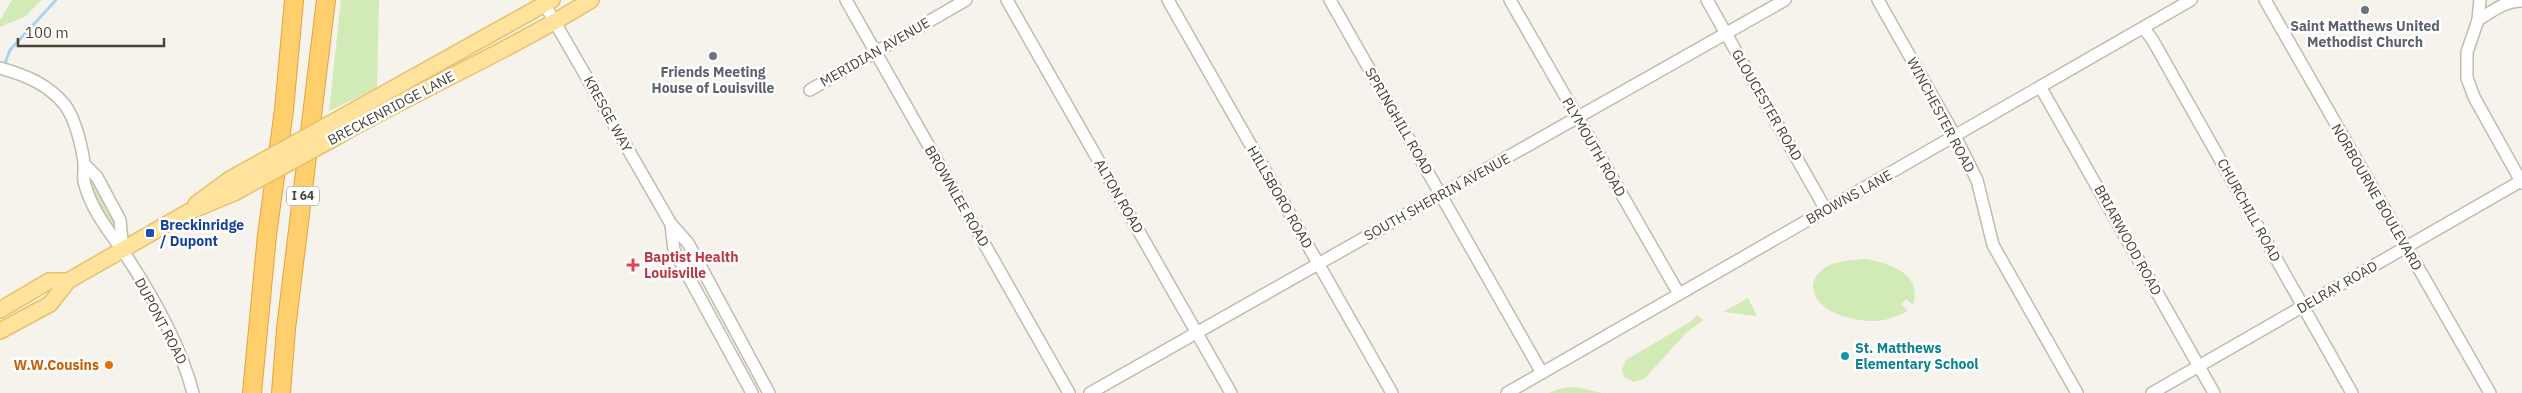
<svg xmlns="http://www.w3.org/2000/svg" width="2522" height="393" font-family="'IBM Plex Sans',sans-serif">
<rect width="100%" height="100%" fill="#f6f3ec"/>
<g fill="#d2eab5">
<polygon points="12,0 41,0 26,16 0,27 0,20"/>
<polygon points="341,0 379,0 377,88 329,111"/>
<polygon points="94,183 115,223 113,225 111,226 95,198 90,184"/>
<path d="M1866,259C1891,263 1923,275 1913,305L1906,299L1901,304L1908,311C1897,316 1886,321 1874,321C1852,321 1812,312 1813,284C1821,260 1845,261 1866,259Z"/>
<polygon points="1748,298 1757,316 1723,312"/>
<polygon points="1697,315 1703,320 1686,333 1645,378 1634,382 1624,377 1622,370 1626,360 1690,322"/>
<polygon points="1576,387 1602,393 1549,393 1562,388"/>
</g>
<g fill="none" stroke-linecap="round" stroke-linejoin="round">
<polyline stroke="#a9d4f2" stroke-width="3" points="4,66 10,50 56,0"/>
<g stroke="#c2bbae" stroke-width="14">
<g id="minor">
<polyline points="846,0 1069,393"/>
<polyline points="1007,0 1231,393"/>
<polyline points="1168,0 1392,393"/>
<polyline points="1330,0 1542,373"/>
<polyline points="1510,0 1679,294"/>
<polyline points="1707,0 1826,210"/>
<polyline points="1878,0 1955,136 1977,180 1993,245 2077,393"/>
<polyline points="2265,0 2490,393"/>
<polyline points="2480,0 2478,20 2467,52 2467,78 2474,97 2522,183"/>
<polyline points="545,5 671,224 688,243 769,393"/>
<path d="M2478,20C2492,11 2505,1 2522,1"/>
<polyline points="2144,29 2152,39 2352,393"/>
<path d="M0,68C25,75 48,84 65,105C76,121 81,143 84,162C85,170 82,178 85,185C92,210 108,230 123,251C151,293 180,343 193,393"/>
<polyline points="2041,88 2214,393"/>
<polyline points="810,90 966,0"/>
<polyline points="84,164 97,177 120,220 123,251"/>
<polyline points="671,224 674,250 752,393"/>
<polyline points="1090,393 1785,0"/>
<polyline points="1507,393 2191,0"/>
<polyline points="2152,393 2521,181"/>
</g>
</g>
<g stroke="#e6c16a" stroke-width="18">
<g id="major">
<polyline points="342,117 552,0"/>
<path d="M340,135C423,88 510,50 591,0"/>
<polyline points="196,204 230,179"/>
<polyline points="0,310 49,281 68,281"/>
<polyline points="0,331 50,304 68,281 188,212 234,193"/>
</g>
</g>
<g stroke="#e0a43c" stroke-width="20">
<g id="highway">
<polyline points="252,393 267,235 284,110 294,0"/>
<polyline points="281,393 286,329 326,0"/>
</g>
</g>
<use href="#minor" stroke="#fff" stroke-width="11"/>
<use href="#major" stroke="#ffe39c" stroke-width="15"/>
<use href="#highway" stroke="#ffcf6e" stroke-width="18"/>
<g stroke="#e6c16a" stroke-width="18" stroke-linecap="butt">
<g id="major-bridge">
<polyline points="230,179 342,117"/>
<polyline points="234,193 340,135"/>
</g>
</g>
<use href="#major-bridge" stroke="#ffe39c" stroke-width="15"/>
</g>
<g fill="#6b7280" stroke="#fff" stroke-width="2">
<circle cx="2365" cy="10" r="5"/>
<circle cx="713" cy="56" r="5"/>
</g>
<rect fill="#1a4fb4" stroke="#fff" stroke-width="2" x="145" y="228" width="10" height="10" rx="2.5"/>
<path fill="#e0444e" stroke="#fff" stroke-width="2" d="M630.5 257.5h5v5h5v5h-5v5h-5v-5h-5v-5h5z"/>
<circle fill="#0f9aa8" stroke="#fff" stroke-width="2" cx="1845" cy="356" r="5"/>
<circle fill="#e8710a" stroke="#fff" stroke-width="2" cx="109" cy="365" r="5"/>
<g text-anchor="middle" stroke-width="5" stroke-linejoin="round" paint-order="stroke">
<rect fill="#fff" stroke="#817c74" stroke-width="1" x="287" y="186.5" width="32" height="19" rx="4"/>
<g font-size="12" font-weight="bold" fill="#4b4439">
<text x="303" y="200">I 64</text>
</g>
<g font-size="14" font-weight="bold" fill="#5b616d" stroke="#fff">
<text x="2365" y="31">Saint Matthews United<tspan x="2365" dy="16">Methodist Church</tspan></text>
<text x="713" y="77">Friends Meeting<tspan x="713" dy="16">House of Louisville</tspan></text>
</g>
<g font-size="14" fill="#4b4439" stroke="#fff">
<text transform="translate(875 52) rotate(-30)" y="5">MERIDIAN AVENUE</text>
<text transform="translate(1767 105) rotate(60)" y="5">GLOUCESTER ROAD</text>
<text transform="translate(391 108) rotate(-28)" y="5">BRECKENRIDGE LANE</text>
<text transform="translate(608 114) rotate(61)" y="5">KRESGE WAY</text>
<text transform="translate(1941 115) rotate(62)" y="5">WINCHESTER ROAD</text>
<text transform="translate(1399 121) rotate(60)" y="5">SPRINGHILL ROAD</text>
<text transform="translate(1594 147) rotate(60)" y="5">PLYMOUTH ROAD</text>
<text transform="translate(957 196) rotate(60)" y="5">BROWNLEE ROAD</text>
<text transform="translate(1119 196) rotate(60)" y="5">ALTON ROAD</text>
<text transform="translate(1280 197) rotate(60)" y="5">HILLSBORO ROAD</text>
<text transform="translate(1437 197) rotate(-29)" y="5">SOUTH SHERRIN AVENUE</text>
<text transform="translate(1849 197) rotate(-29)" y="5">BROWNS LANE</text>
<text transform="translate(2377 197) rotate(60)" y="5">NORBOURNE BOULEVARD</text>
<text transform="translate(2249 210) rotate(61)" y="5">CHURCHILL ROAD</text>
<text transform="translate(2128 240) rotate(61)" y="5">BRIARWOOD ROAD</text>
<text transform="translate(2337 287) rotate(-30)" y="5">DELRAY ROAD</text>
<text transform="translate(161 321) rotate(62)" y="5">DUPONT ROAD</text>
</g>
<g font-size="14" font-weight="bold" fill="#164399" stroke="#fff" text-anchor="start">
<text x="160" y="230">Breckinridge<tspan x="160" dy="16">/ Dupont</tspan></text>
</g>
<g font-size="14" font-weight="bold" fill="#be3a42" stroke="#fff" text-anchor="start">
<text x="644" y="262">Baptist Health<tspan x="644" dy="16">Louisville</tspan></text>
</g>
<g font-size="14" font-weight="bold" fill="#0d838f" stroke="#fff" text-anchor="start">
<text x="1855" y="353">St. Matthews<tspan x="1855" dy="16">Elementary School</tspan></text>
</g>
<g font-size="14" font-weight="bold" fill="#c56008" stroke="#fff" text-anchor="end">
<text x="99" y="370">W.W.Cousins</text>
</g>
</g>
<path d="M18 38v8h146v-8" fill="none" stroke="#4b4439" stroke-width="2.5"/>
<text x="25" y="38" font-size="15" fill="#4b4439" stroke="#ffffff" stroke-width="4" paint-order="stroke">100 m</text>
</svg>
